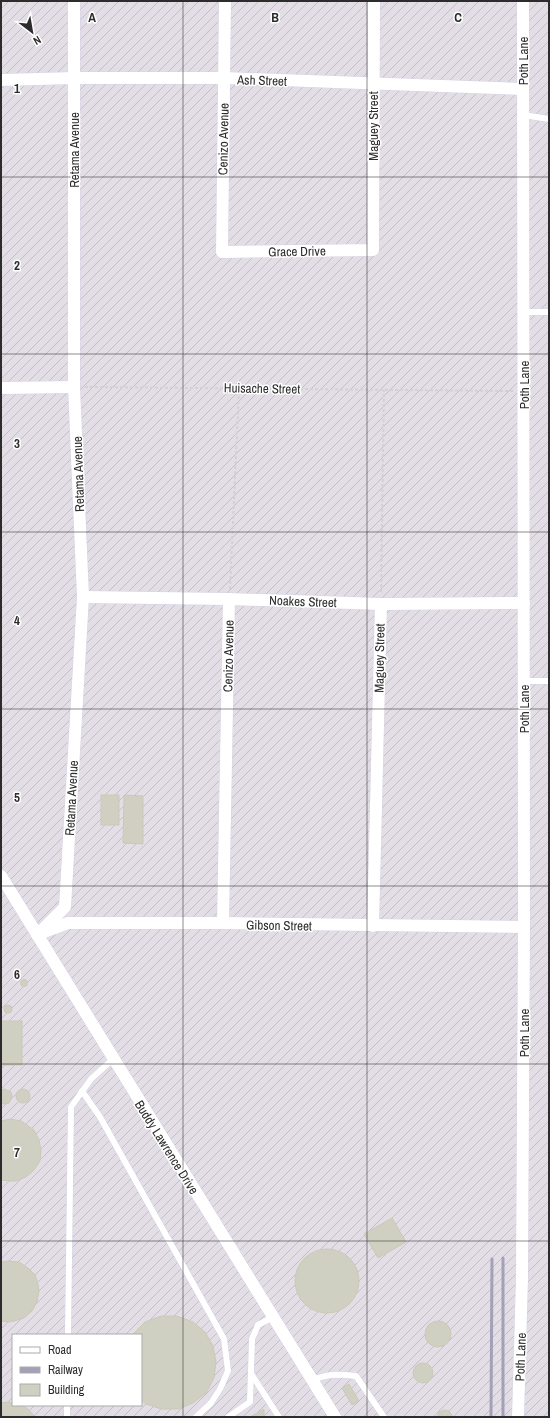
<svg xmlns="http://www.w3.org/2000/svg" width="550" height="1418" font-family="'Archivo Narrow',sans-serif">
<defs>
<pattern id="industrial-furrows" width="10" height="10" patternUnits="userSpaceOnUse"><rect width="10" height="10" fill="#e3dee6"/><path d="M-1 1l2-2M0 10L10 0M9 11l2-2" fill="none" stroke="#c3bfc5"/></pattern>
</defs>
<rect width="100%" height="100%" fill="#eeecdd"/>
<path fill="url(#industrial-furrows)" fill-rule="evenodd" d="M1,1H549V1417H1ZM13,1335H141V1405H13Z"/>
<g fill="#d0d0c2" stroke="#cac9b7">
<rect x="101" y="795" width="18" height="30"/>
<polygon points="124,795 143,796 143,844 123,843"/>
<circle cx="24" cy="983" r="3.5"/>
<circle cx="8" cy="1009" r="4"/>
<rect x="1" y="1021" width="21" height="44"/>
<circle cx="23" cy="1096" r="7"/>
<polygon points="4,1089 11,1092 12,1097 9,1103 4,1104 1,1103 1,1090"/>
<polygon points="10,1119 21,1121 34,1130 39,1140 41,1150 40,1161 34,1170 26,1177 16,1181 10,1181 1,1180 1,1121"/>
<polygon points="392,1218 406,1242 378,1258 364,1234"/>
<circle cx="327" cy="1281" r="32"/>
<polygon points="8,1261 19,1262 28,1268 35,1275 38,1284 39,1291 37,1302 32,1311 24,1318 14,1321 9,1322 1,1321 1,1262"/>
<polygon points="161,1316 177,1316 193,1322 205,1332 213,1346 216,1362 214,1378 206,1393 193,1403 178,1409 161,1409 146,1404 141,1400 141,1335 132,1335 145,1322"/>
<circle cx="438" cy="1334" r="13"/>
<circle cx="423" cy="1373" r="10"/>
<polygon points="349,1384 359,1401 352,1405 342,1388"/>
<polygon points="8,1402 13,1403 13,1405 21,1405 28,1409 35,1417 1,1417 1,1403"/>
<polygon points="264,1409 264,1417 250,1417"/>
<polygon points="444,1410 449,1411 453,1417 437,1417 439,1412"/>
</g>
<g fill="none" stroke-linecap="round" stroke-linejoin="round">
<g stroke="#d5d3e5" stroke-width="7">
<g id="lane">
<polyline points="523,115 549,119"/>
<polyline points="524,312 549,312"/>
<polyline points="524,681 549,681"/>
<polyline points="82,1091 100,1117 224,1339 228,1371 220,1389 211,1403 196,1417"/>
<polyline points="68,1335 71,1107 91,1079 113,1059"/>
<polyline points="252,1375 279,1417"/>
<path d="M312,1380C328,1374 338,1374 356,1376L384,1417"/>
<polyline points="67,1417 67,1405"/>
<polyline points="228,1417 250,1402 252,1339 258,1325 273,1317"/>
</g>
</g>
<g stroke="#d5d3e5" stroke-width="13">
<g id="street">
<polyline points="225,1 222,252 373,250 374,1"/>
<polyline points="1,80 74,78 225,78 523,89"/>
<polyline points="1,388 74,387"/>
<polyline points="83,597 229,599 381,604 524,603"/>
<polyline points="1,876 335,1417"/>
<polyline points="223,923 229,599"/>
<polyline points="373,926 381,604"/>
<polyline points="41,933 68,923 223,923 524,927"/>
<polyline points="37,935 65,907 83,597 74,387 74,1"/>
<polyline points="518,1417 522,1278 524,927 523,1"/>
</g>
</g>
<g stroke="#d1d1d1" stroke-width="2" stroke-dasharray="3 2" stroke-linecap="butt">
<polyline points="85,387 513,391"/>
<polyline points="230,589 239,388"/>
<polyline points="381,592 384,390"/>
</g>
<use href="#lane" stroke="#fff" stroke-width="6"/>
<use href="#street" stroke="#fff" stroke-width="12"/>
<g stroke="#a3a0b7" stroke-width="3">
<polyline points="491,1417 492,1259"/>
<polyline points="503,1417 503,1258"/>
</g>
</g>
<path fill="none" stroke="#2c2c2c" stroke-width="1" stroke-opacity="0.55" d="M183,1V1417M367,1V1417M1,177H549M1,354H549M1,532H549M1,709H549M1,886H549M1,1064H549M1,1241H549"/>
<g text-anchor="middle" stroke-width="3" stroke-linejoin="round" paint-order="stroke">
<g font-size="13" fill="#2c2c2c" stroke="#fff">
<text transform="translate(523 61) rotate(-90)" y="5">Poth Lane</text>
<text transform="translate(262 80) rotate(2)" y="5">Ash Street</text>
<text transform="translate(373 126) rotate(-90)" y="5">Maguey Street</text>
<text transform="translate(223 139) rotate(-89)" y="5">Cenizo Avenue</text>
<text transform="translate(74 150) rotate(-90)" y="5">Retama Avenue</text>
<text transform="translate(297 251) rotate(-1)" y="5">Grace Drive</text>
<text transform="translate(524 385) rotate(-90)" y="5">Poth Lane</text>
<text transform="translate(262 388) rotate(1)" y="5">Huisache Street</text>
<text transform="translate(78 474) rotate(-92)" y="5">Retama Avenue</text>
<text transform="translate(303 601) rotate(2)" y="5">Noakes Street</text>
<text transform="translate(228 656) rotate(-89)" y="5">Cenizo Avenue</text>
<text transform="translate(379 658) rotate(-89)" y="5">Maguey Street</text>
<text transform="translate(524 709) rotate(-90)" y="5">Poth Lane</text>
<text transform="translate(71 798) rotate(-87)" y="5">Retama Avenue</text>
<text transform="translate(279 925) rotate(1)" y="5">Gibson Street</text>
<text transform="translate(524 1033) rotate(-90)" y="5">Poth Lane</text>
<text transform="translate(167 1147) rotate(58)" y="5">Buddy Lawrence Drive</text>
<text transform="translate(520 1357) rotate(-88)" y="5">Poth Lane</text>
</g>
</g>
<g font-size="13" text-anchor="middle" font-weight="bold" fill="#2c2c2c" stroke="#fff" stroke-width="3" stroke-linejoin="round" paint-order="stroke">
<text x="92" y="22">A</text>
<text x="275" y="22">B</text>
<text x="458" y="22">C</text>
<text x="17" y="93">1</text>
<text x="17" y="270">2</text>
<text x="17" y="448">3</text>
<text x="17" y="625">4</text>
<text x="17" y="802">5</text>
<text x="17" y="979">6</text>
<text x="17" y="1157">7</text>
</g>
<rect width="550" height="1418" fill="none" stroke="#2c2c2c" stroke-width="4"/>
<rect x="12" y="1334" width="130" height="72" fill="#ffffff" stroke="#ababab"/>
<rect x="20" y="1347" width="20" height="6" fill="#ffffff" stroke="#ababab"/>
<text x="48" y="1354" font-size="12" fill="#2c2c2c">Road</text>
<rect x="20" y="1367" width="20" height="6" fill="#a3a0b7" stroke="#ababab"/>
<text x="48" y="1374" font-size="12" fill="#2c2c2c">Railway</text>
<rect x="20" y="1384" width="20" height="12" fill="#d0d0c2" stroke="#ababab"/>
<text x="48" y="1394" font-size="12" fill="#2c2c2c">Building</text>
<g transform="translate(32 32) rotate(149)" stroke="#ffffff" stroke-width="3" paint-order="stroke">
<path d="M0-3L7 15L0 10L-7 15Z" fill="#2c2c2c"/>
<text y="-6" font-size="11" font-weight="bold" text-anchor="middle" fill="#2c2c2c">N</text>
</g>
</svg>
